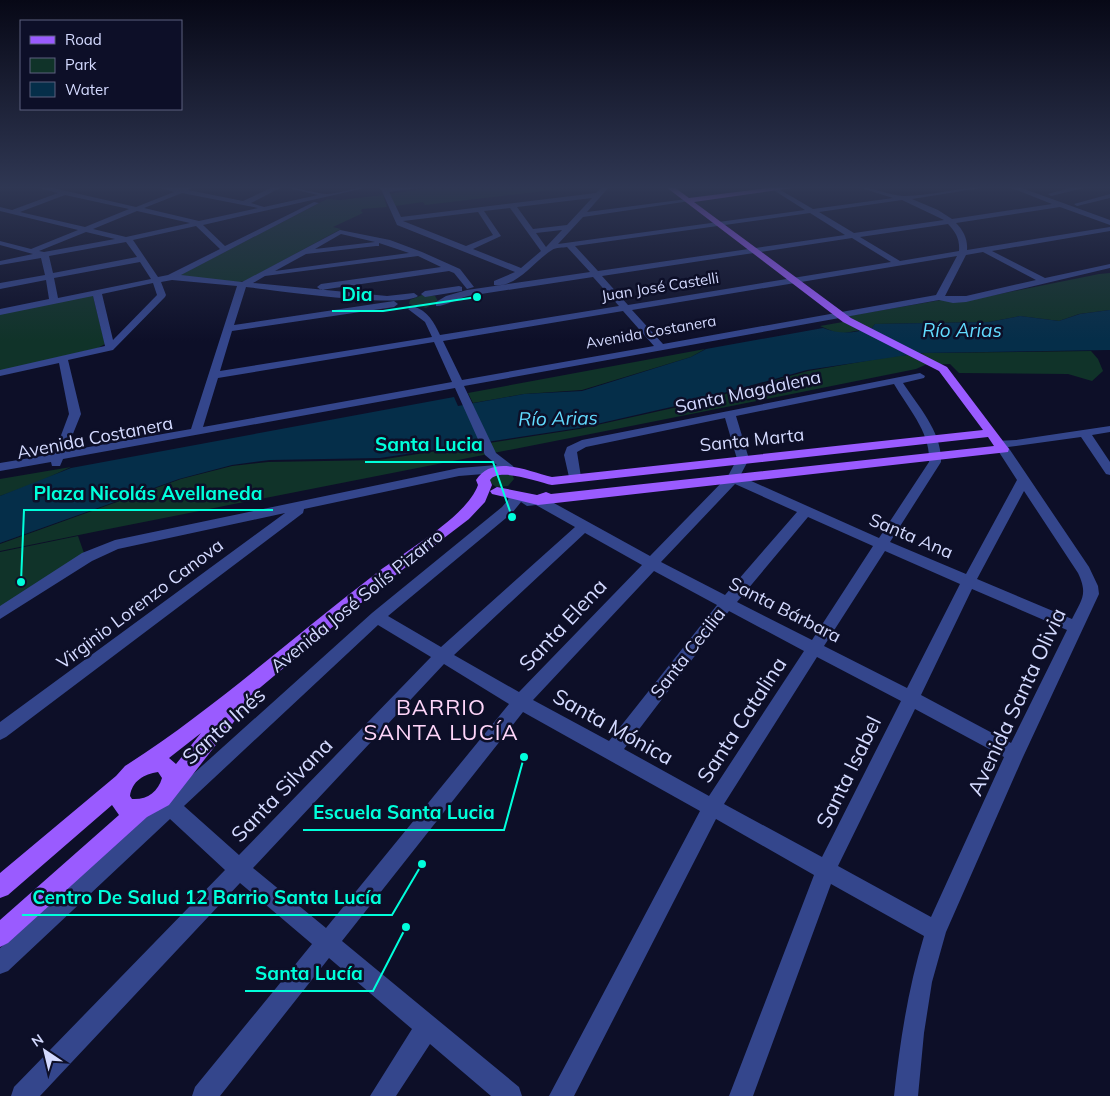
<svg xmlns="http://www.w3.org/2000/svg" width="1110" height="1096" font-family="Mulish,sans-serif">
<rect width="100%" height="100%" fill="#0d0f28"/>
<g fill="#103329">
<polygon points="437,187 578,187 425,205 423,202 395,206 389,194"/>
<polygon points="383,195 387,207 362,209 361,211 363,213 333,227 341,229 245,281 239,282 181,277 180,275 327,199 340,200"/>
<polygon points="1110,273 1110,310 1079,314 1059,321 1020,316 989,322 875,324 872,328 839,334 820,326 854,320 848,316 941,300 960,302 1099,274"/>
<polygon points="422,295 435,296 438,301 426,308 409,304 410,300"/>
<polygon points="88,296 93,296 105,344 98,348 0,371 0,314"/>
<polygon points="705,349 691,357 582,390 524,394 473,403 468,393"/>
<path d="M1091,351L1098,359L1103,371L1092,381L1068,374L959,373L950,364L925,365L916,369C611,431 305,489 0,551V544L181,479L232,466L268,462L379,460L579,429L682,406L808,371L889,357L925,353Z"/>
<polygon points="71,467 36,483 0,496 0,479"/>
<polygon points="493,473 512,474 514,479 508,486 496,487 488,481"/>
<polygon points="78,536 85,556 0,609 0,552"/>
</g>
<path fill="#052e49" d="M1110,310V350L921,353L807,370L680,405L579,428L380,458L270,460L232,465L179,479L0,543V496L71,468L454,397L458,406L524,394L582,391L691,357L706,349L823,328C841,335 854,333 872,328L875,324L989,322L1020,316L1059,321L1080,314Z"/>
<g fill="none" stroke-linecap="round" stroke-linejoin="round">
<g fill="#34468c" fill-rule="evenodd">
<path d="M35,187H49L136,207L174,192L158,187H194L188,190L243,201L273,187H282L251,203L264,207L318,195L284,187C298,187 313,193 326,194C339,194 355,187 369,187L203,225L225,246L314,202L319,203L181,275L242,282L340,230L390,240L422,252L460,269L474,287L467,289L454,273L449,271L321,290L317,287L321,284L441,267L418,256L265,276L253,283L387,296L414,293L418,296C401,309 274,290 246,287L234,325L394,301L398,304L394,307L232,331L220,371L432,337L425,322L408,309L413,306C428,311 434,322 440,335L619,306L593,277L468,296C459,298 443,307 436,306V302L446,296L467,290L590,272L567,247C563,248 556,247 552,250C534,261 517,288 494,285V281L515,272L397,225L380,187H425L389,192L401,217L596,193L602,187H609L587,212L687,199L690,201L583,217L558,244L805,210L775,191L777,188L813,209L893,198L858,187C874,187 890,196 904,196C932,196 959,187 987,187L912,199L938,210L952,219L1052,204L1009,187H1019L1110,220V225L1060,207L956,223C963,230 968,239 967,250L1110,227V231L992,251L1045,278L1110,264V268L966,302L953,303L939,300L464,386L496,453L513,466L515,469L513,472L509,473L502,469L496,473L459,476L304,509L303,513L6,737L0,740V722L285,513L118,549L92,561L0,619V606L82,553L115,540L459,468L497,465L485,455L455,388L63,459L60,466H52L51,462L0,471V463L54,454L69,414L59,363L0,376V370L105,346L93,296L0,315V309L49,299L46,280L0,289V283L45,275L41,258L0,265V261L33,254L0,245V241L31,249L78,230L0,211V207L12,210L58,193ZM182,193L258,208L199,221L144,208ZM65,195L129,209L85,227L20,212ZM592,198L567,225L533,229L517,207ZM902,200L944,220L854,233L819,212ZM510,208L541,251L521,268L473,249L501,236L484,211ZM137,211L190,223L126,237L93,229ZM478,212L493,235L466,246L403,221ZM810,213L845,235L598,271L575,246ZM948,224C956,232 960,240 959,251L900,261L860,237ZM196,226L220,249L168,275L158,277L133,240ZM562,230L546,247L536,233ZM86,232L115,239L44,252L39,251ZM341,234L375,242L315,249ZM852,238L891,262L628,305L602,276ZM126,242L137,257L53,273L49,256ZM379,243L409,253L275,271L306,254L376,246H379ZM983,252L1036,280L966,296H945L966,255ZM957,256L936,295L663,344L632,310ZM140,262L151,279L58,298L54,278ZM172,280L237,286L191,429L66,451L81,414L68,360L113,350L165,297L166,295L161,282ZM153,283L157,295L113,340L102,294ZM623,311L654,346L462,380L443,341ZM434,342L452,382L203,427L218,378Z"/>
<polygon points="1073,187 1088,187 1051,196 1048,194"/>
<polygon points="1110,194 1110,198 1077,206 1074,204"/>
<polygon points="459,286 462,287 462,291 425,297 421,294 425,291"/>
<path d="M920,373L925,376L924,378L903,383C918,406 942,432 941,462L890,542L966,574L1017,480L997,449L999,446L994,443L996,441L1016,440L1110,426V432L1092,435L1110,462V475L1106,474L1081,437L1008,447L1089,567L1098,586L1099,594L1023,757L946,932L932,982L924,1033L918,1096H894C900,1041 908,989 924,936L831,884L753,1096H729L814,875L716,819L574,1096H549L700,811L523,712L342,941L519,1087L522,1096H491L430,1044L396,1096H370L412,1029L329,958L220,1096H192L195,1087L312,944L240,883L40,1096H11L14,1087L225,870L170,819L8,971L0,974V948L160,804L157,797L159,791L166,788L173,792L372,613L502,507L508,500L509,493H519L521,501L538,496L543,497L650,556L728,476L737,459L725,418L586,447L577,452L581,477L575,481L569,477L564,455L567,447L582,440ZM894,384C908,408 931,433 929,462L879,538L740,476L749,459L736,416ZM735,484L797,512L725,595L661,562ZM1024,491L1078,573C1088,594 1082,599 1072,619L977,579ZM521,502L527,506L536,505L575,527L441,647L388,616L512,513ZM808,517L873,546L812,640L737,602ZM585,533L642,565L519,692L454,655ZM885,551L960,584L907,688L824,646ZM654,571L717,605L609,741L533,700ZM972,589L1067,630L1011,743L921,695ZM729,611L804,651L709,796L624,749ZM378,625L431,657L239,855L184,806ZM817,657L901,701L822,857L724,804ZM444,664L509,704L326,928L253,868ZM915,709L1004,757L931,917L838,866Z"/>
</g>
<path fill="#9a5bff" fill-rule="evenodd" d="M666,187H674L689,198L776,187H799L694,202L851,318L947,367L1009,449L1008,452L538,505L492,494L490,491L497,487L537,495L546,492L551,494L994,446L988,437L552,485C538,482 499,467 490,480L492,485L485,502L469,519L385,583L249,697L247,705L169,805L147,817L8,943L0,947V920L119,815L112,805L8,895L0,898V873L116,776L125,766C214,709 290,639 374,575C403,552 466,518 478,485L476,480C493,454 527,471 552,477L983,430L939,371L843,322ZM201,733L176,764L169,758ZM158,772L162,778C158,792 147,800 132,799L130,796C132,781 144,774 158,772Z"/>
</g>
<linearGradient id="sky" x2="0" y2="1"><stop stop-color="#070816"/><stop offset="0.55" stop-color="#2f3753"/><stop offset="1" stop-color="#2f3753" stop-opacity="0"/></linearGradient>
<rect width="1110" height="341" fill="url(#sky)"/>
<g text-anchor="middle" stroke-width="5" stroke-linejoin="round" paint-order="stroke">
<g font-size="15" fill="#d4daff" stroke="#0d0f28">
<text transform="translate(660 287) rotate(-9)" y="5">Juan José Castelli</text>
<text transform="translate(651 332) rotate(-10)" y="5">Avenida Costanera</text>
</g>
<g font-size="18" fill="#d4daff" stroke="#0d0f28">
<text transform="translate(748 392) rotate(-12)" y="6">Santa Magdalena</text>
<text transform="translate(95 438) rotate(-11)" y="6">Avenida Costanera</text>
<text transform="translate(752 440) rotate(-6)" y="6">Santa Marta</text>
<text transform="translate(911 536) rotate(23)" y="6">Santa Ana</text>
<text transform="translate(357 601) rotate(-39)" y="6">Avenida José Solís Pizarro</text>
<text transform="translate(140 604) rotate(-37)" y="6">Virginio Lorenzo Canova</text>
<text transform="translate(785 610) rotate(27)" y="6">Santa Bárbara</text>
<text transform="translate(688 653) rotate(-52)" y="6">Santa Cecilia</text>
</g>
<g font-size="19" font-style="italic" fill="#62dcff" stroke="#0d0f28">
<text x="962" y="337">Río Arias</text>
<text transform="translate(558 418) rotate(-1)" y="7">Río Arias</text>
</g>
<g font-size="21" fill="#d4daff" stroke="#0d0f28">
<text transform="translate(563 625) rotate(-47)" y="7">Santa Elena</text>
<text transform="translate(1017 702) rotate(-65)" y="7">Avenida Santa Olivia</text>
<text transform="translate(742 720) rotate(-57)" y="7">Santa Catalina</text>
<text transform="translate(224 726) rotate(-42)" y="7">Santa Inés</text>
<text transform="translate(613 727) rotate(29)" y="7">Santa Mónica</text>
<text transform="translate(849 772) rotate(-64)" y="7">Santa Isabel</text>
<text transform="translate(282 790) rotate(-46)" y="7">Santa Silvana</text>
</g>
<g font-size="22" letter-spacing="1" fill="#ffd6fa" stroke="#0d0f28">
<text x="441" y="715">BARRIO<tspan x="441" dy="25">SANTA LUCÍA</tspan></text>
</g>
</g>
<path fill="none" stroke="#00ffdb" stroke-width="2" d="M477 297L383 311H332M512 517L493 462H365M21 582L24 510H273M524 757L504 830H303M422 864L392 915H22M406 927L373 991H245"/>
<g fill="#00ffdb" stroke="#0d0f28" stroke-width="2">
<circle cx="477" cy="297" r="5"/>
<circle cx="512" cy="517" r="5"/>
<circle cx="21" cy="582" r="5"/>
<circle cx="524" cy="757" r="5"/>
<circle cx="422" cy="864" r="5"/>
<circle cx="406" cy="927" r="5"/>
</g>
<g font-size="19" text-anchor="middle" font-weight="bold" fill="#00ffdb" stroke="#0d0f28" stroke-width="5" stroke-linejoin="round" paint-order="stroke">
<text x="357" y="301">Dia</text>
<text x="429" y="451">Santa Lucia</text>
<text x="148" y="500">Plaza Nicolás Avellaneda</text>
<text x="404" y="819">Escuela Santa Lucia</text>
<text x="207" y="904">Centro De Salud 12 Barrio Santa Lucía</text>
<text x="309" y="980">Santa Lucía</text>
</g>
<rect x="20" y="20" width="162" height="90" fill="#0d0f28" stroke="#5d607e"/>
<rect x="30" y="36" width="25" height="8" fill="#9a5bff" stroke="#5d607e"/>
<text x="65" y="45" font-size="15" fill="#d4daff">Road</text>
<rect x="30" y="58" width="25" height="15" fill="#103329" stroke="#5d607e"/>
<text x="65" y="70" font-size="15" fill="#d4daff">Park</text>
<rect x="30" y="82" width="25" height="15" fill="#052e49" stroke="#5d607e"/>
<text x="65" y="95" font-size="15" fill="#d4daff">Water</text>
<g transform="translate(45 1051) rotate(325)" stroke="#0d0f28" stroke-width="4" paint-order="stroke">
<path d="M0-4L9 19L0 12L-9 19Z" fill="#d4daff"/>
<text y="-8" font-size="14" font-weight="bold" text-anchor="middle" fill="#d4daff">N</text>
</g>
</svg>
